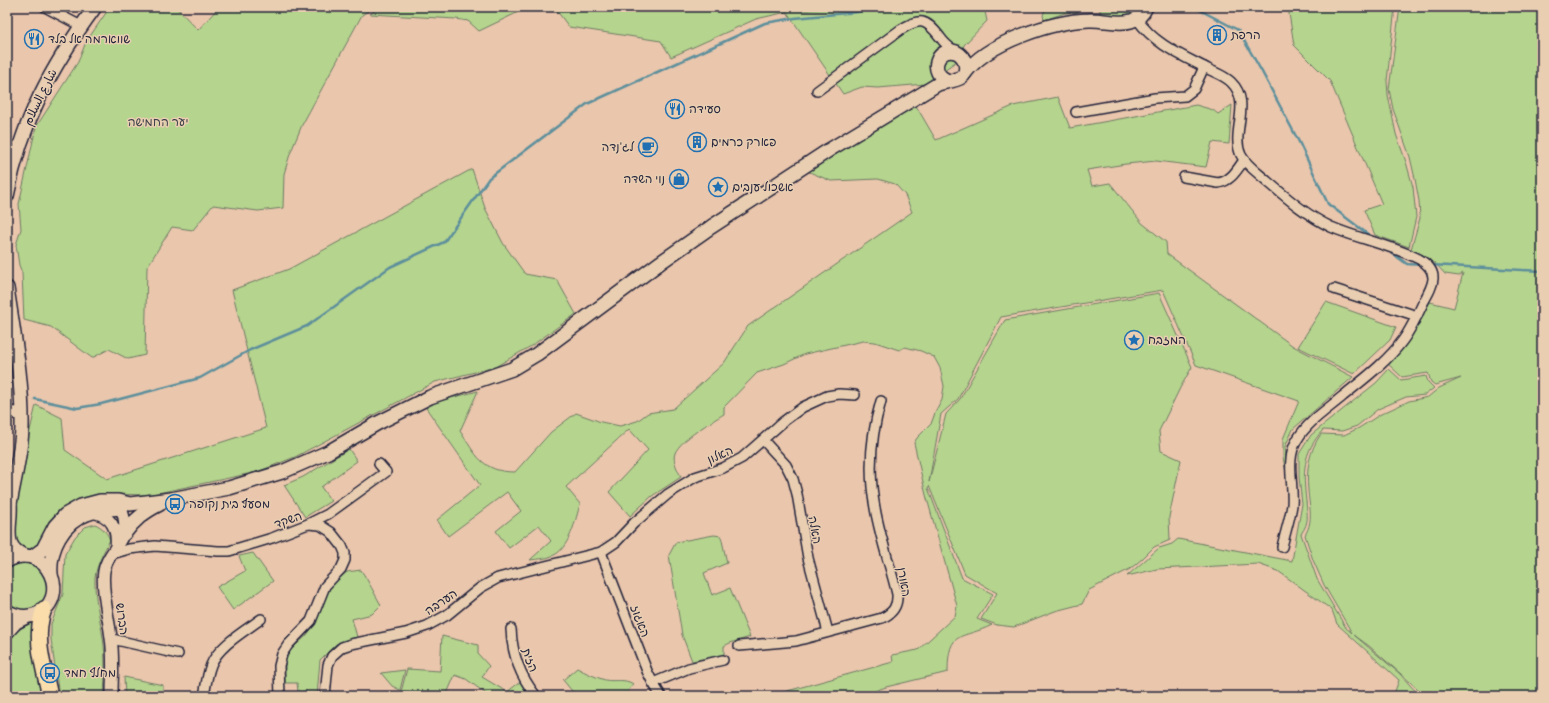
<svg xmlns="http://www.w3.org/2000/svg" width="1549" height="703" font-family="Delius,'Playpen Sans Arabic','Playpen Sans Hebrew',sans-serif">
<rect width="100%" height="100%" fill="#eac6ac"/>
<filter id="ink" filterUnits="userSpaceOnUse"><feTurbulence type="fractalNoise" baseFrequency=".025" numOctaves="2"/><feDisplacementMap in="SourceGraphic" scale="8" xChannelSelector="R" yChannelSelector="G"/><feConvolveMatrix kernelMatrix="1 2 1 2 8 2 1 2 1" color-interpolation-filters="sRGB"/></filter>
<g filter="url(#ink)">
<g fill="#b5d48d" stroke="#6c7b64">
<polygon points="110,7 176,7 198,30 219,7 374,7 362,15 302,125 290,154 284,174 283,208 258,211 213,205 193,230 172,227 147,267 145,355 128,359 109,349 92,358 51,327 24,320 22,273 19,265 16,245 21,229 19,204 36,127 78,62 86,42"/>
<polygon points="380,7 529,7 479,31 468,21 456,19 370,14"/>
<polygon points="554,7 758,7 806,10 835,7 984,7 987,21 964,45 958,60 925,84 878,88 862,87 843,94 787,12 756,19 671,57 661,41 569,27"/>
<polygon points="1046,7 1076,7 1078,12 1065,13 1044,20 1043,15"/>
<polygon points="1100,7 1141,7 1131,16 1121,17 1100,14"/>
<polygon points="1288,7 1395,7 1387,81 1388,95 1396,134 1406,162 1413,187 1416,217 1409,247 1375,235 1364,210 1382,204 1330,81 1294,45"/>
<path d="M1400,7H1542V696H1426L1369,646L1354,635L1399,673L1420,696H1396L1394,694L1399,680L1337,624L1332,610L1278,571L1258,564L1157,569L1127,576L1159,548L1172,544L1178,539L1292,561L1302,504L1299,477V454L1311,435L1376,383L1389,369L1401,380L1426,376L1428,382L1434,388L1425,395L1406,397L1378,409L1357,426L1342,431L1323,430C1302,453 1303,473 1306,501C1307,516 1310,521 1301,534L1317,579L1346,628L1352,633L1324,585L1313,560L1305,535C1314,520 1309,507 1308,490C1306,470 1309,451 1321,434L1344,435L1359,428L1381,414L1409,401L1428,397L1439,388L1461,378L1435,385L1431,382L1428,373L1402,377L1387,363L1414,331L1430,302L1454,308L1463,273L1459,276L1445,274L1435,263L1426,261L1410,253L1420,218L1419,201L1415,179L1410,157L1393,109L1389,89Z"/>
<path d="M1058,97L1070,128L1196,105L1213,110L1218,114L1232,105L1229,144L1212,142L1206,167L1156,161L1126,164L1087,170L1092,186L1110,183L1142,223L1166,242L1167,254L1293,346L1353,377L1293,429L1285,447L1289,489L1283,457V439L1299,401L1196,365L1163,290L1001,317L958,399L941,414L929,482L946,414L960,399L1005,320L1159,293L1192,367L1180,388L1159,431L1161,451L1181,460L1169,517L1170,540L1154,547L1142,559L1130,569L1089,590L1082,604L1055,611L1014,627L997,625L981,619L997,593L965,574L929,486L928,488L962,578L993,594L977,619L992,625C962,640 948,628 948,672L886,687L861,696H769L893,662L892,655L918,650L955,616L957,606L926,495L914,443L917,438L931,424L935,413L942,400L944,386L940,368L934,357L921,351L905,347L899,350L875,342L863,341L805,354L784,364L757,373L724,407V414C711,422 681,439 675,453C672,461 678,470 681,477L652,496L630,516L609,492L648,450L629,429L566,487L580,504C576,519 569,550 552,556C546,559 537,559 530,560L551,541L539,525L509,548L496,531L521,511L507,492L448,536L437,520L480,485L424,405L478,391L460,431C476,455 482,472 515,472L551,432L576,413L601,422L620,426L637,421L648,413L673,409L724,363L748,326L912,212L905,195L895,184L878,179L831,181L807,171L915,104L936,140L1013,106Z"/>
<polygon points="472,169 485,208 503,243 525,274 557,280 576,314 531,346 495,367 435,382 295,457 257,472 158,493 144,495 116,494 98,496 28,552 14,544 15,516 24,456 36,405 62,418 65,450 107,479 266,428 232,290 289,269"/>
<polygon points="1326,302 1396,327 1390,340 1354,374 1298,347"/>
<polygon points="349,449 357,461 321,487 331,501 305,517 284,485 303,477"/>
<path d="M95,524C102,527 107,532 110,540C104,551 97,564 95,577C94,597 100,618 103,638C106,657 105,677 104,696H59L51,639V624L63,594L65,554L75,537L85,527Z"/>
<polygon points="714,535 721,536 727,563 704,573 712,595 730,588 750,637 730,643 724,646 724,654 692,661 682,635 669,555 676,542"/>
<polygon points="253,553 273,581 233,610 217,587 245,571 239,556"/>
<polygon points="26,561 40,567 49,584 45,599 37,608 22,611 7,605 7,568 10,565"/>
<path d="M361,570C369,582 374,593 381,605L372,614L352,619L357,637L336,644L320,660L317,696H307L306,691L298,692L297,683H285V665L287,657L290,650L305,637L314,626L328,588L347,572Z"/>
<path d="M34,622L45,696H7C7,687 5,649 8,643C13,632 24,626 34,622Z"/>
<polygon points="442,636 478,645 478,654 489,666 482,677 507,692 520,682 529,696 489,696 466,679 455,675 446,696 425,696 401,692 407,669 440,671"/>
<path d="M577,668C586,673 595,677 605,680C614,682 625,678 633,684L625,696H576L563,680Z"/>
<polygon points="405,670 400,690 392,686 381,673"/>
<polygon points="124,677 163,685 163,696 125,696"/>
</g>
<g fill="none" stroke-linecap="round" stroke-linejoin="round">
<g stroke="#5d8f9c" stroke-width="2.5">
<polyline points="1194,7 1238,30 1262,72 1299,142 1328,204 1373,238"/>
<polyline points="1389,251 1407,264 1422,265"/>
<polyline points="1431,265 1542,271"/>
<polyline points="35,399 77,408 101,404 200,378 250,350 307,326 390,267 444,242 489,178 587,104 765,23 795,18 857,12 872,7"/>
</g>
<g stroke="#22223b" stroke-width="12">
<g id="minor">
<polyline points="45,7 81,26"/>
<path d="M1137,19C1154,44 1181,55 1208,69C1216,73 1225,76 1231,82C1253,103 1230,132 1241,155C1246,165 1258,173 1267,181C1287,198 1306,215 1331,227C1359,239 1391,245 1419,259C1441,272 1433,285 1423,303C1417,316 1411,329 1403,340C1387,362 1364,379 1343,396C1328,409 1307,422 1297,440C1285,460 1294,483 1292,505C1290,519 1285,533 1282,547"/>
<path d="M817,91L900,30C920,17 926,19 940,37C944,43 950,48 956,52"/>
<polyline points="1076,112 1155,98 1185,96 1194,89 1204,67"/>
<path d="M1184,177L1218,183C1231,181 1237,170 1244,160"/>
<polyline points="1334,289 1417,316"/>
<polyline points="763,440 786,465 793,479 797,494 808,558 828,632"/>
<polyline points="308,524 328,514 386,472 379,464"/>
<polyline points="601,552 647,671 653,683 661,696"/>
<polyline points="112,554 129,549 155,546 218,551 229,551 272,538 308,524 320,525 331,532 342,546 345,553 345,560 341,569 325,586 311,621 288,645 282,654 279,666 280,696"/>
<path d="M511,629C512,654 520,676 536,696"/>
<polyline points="112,639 178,654"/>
<path d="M739,646L796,641L882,618C893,613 898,606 897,594C890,565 880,537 875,508C868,472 871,435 881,401"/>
<polyline points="653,683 689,668 723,660"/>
<path d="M204,696C206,686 207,675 211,665C218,646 245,631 261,619"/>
<polyline points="325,696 328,665 332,656 342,647 351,644 406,633 427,626 447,615 480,588 498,578 601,552 616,542 634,523 668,494 695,477 723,468 742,458 784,421 803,407 827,396 839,394 855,395"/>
</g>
</g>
<g stroke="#22223b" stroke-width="14">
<g id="tertiary">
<polyline points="7,411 22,415"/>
<path d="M92,512C112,516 118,528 116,548"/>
<path d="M112,696C112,676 114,657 111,638C109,619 101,589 104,571C107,551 129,541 124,518C123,512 120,507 115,503"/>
</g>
</g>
<g stroke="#22223b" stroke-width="16">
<g id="secondary">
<path d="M965,73C987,43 1052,21 1089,20C1103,19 1117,25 1131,21C1139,19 1143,14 1146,7"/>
<path d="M7,196C21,122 51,67 95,7"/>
<path d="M7,288C14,335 23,382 22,429C21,454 14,480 10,504L7,512"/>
<path d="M10,504C12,525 0,548 26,556"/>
<path d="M124,534C134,520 144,512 160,504"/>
<path d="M32,557L43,549L55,526L65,515L81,506L100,501H118L130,504L171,499L229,488L282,472L328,452L378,423L430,397L512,369L537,354L661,262L711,227L829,150L938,84C949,80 970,82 965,63C964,58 960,54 956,52C937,46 927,74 949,81"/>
<path d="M7,561C47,538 74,601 34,615C24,618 15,616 7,611"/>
<path d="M51,574C49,550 62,523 87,514C98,509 109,509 121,508"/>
<polyline points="7,632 16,622 26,617"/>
</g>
</g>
<g stroke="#22223b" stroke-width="18">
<path id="trunk" d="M44,609C33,637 44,668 50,696"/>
</g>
<use href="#minor" stroke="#e9ceb1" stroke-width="9"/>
<use href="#tertiary" stroke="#e9ceb1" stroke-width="11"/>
<use href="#secondary" stroke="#e9ceb1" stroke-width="13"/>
<use href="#trunk" stroke="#faddab" stroke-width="15"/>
</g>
</g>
<defs>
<g id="building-ring" transform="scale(1)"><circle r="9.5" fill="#e9ceb1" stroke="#1f6fb2" stroke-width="1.5"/><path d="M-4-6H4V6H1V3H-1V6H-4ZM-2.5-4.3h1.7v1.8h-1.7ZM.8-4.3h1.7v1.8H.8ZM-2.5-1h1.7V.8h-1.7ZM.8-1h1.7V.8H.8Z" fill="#1f6fb2"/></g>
<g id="restaurant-ring" transform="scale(1)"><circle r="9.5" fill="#e9ceb1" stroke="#1f6fb2" stroke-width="1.5"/><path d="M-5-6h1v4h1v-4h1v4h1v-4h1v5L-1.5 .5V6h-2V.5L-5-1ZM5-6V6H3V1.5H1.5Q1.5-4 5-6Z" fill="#1f6fb2"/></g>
<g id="cafe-ring" transform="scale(1)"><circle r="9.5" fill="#e9ceb1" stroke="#1f6fb2" stroke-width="1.5"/><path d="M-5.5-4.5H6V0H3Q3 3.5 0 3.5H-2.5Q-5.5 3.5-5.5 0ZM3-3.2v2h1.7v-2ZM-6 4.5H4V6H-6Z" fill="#1f6fb2"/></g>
<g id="shop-ring" transform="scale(1)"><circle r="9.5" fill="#e9ceb1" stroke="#1f6fb2" stroke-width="1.5"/><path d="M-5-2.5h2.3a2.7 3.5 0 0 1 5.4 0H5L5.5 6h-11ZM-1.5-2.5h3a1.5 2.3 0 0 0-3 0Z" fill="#1f6fb2"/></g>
<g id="sight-ring" transform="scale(1)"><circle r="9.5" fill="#e9ceb1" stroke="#1f6fb2" stroke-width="1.5"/><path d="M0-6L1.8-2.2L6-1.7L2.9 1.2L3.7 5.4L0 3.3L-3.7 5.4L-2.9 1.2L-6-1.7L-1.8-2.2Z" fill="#1f6fb2"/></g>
<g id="bus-ring" transform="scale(1)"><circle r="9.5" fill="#e9ceb1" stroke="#1f6fb2" stroke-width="1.5"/><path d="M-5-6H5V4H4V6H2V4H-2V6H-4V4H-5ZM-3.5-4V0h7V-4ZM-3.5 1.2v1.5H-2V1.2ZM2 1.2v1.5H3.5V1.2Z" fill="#1f6fb2"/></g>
</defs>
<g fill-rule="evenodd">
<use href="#building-ring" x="1217" y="35"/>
<use href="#restaurant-ring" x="34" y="39"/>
<use href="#restaurant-ring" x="675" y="109"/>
<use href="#building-ring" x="697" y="142"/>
<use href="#cafe-ring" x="648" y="147"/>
<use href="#shop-ring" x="679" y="179"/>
<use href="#sight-ring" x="718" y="187"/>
<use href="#sight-ring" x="1134" y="340"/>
<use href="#bus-ring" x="175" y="504"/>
<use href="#bus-ring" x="50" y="673"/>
</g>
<g text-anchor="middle" stroke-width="3" stroke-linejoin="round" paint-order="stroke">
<g font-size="12" fill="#22223b" stroke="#e9ceb1" text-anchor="start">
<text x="1231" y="39">הרפת</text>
<text x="48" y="43">שווארמה אל בלד</text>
<text x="689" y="113">סעידה</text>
<text x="711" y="146">פארק כרמים</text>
<text x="634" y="151" text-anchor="end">לג'נדה</text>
<text x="665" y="183" text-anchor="end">נוי השדה</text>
<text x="732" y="191">אשכול ענבים</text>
<text x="1148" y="344">המזבח</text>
<text x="189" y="508">מסעף בית נקופה</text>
<text x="64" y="677">מחלף חמד</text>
</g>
<g font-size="12" fill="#22223b" stroke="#e9ceb1">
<text transform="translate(40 97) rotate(-64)" y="4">شارع السلام</text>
<text transform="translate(720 455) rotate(-24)" y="4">האלון</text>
<text transform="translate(288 520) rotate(-19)" y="4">השקד</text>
<text transform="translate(815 530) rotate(80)" y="4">האלה</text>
<text transform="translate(904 582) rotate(80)" y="4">האורן</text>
<text transform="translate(441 602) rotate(-34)" y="4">הערבה</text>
<text transform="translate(122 619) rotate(82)" y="4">הברוש</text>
<text transform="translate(640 621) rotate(69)" y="4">האגוז</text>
<text transform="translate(530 660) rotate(70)" y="4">הזית</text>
</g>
<g font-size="12" fill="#383d47" stroke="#e9ceb1">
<text x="158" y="126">יער החמישה</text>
</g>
</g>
<rect width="1549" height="703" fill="none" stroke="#e9ceb1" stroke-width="24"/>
<rect x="12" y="12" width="1525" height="679" fill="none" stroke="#22223b" stroke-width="1.5" filter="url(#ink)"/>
</svg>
